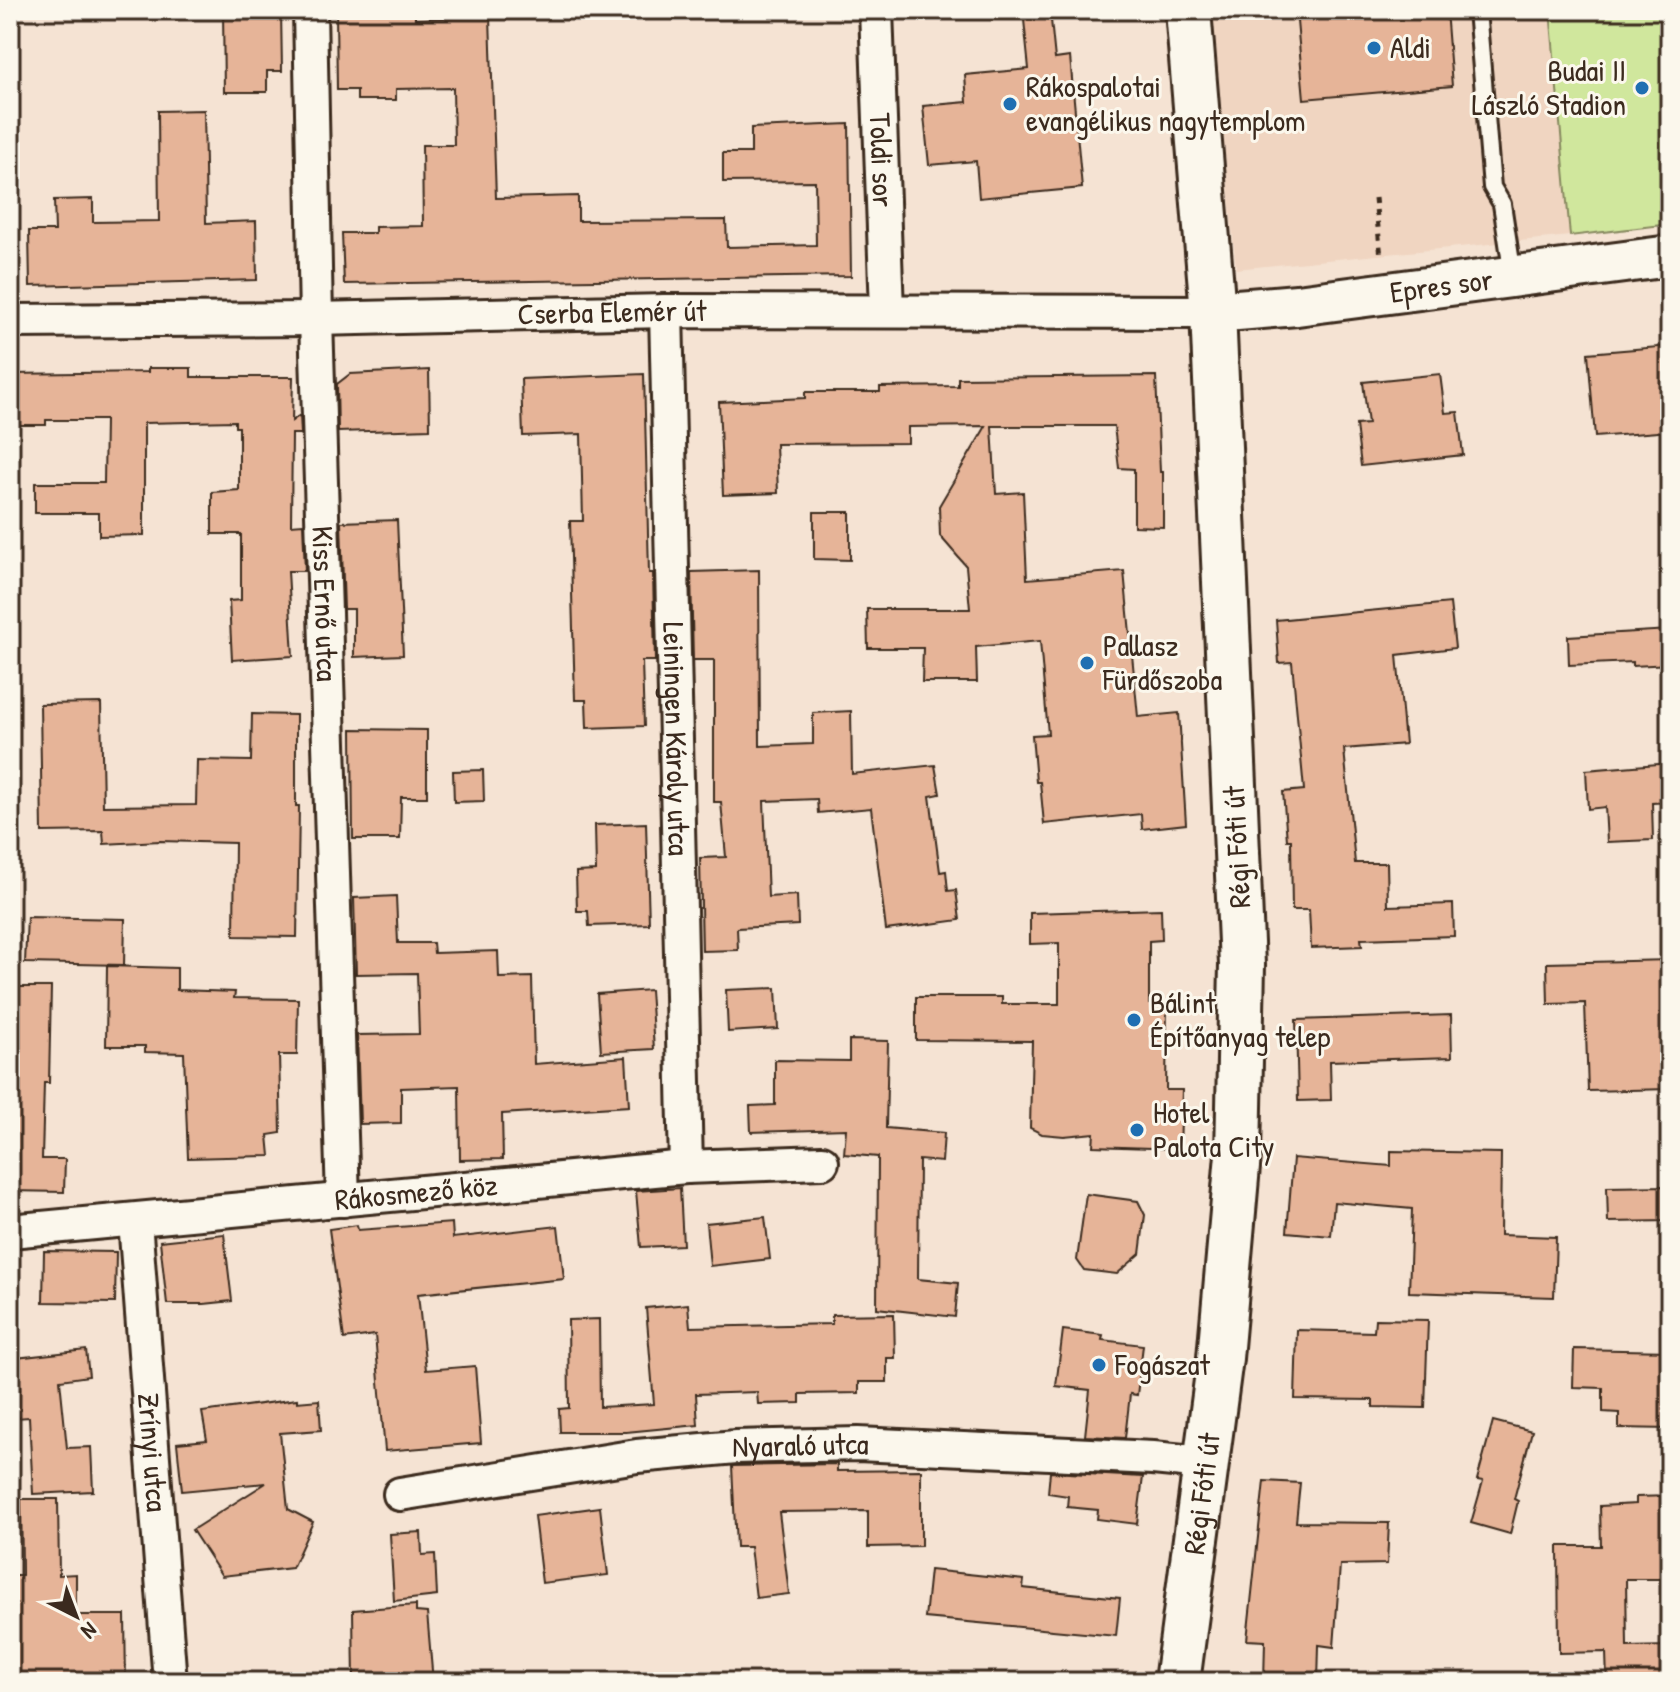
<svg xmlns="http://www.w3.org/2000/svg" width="1680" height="1692" font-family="'Patrick Hand',sans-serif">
<rect width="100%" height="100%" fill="#f5e3d3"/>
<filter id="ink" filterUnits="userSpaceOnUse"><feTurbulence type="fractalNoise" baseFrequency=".0125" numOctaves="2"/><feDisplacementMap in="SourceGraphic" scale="16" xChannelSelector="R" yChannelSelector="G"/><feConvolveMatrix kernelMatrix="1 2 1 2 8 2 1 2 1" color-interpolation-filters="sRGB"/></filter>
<g filter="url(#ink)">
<polygon fill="#f0d5c1" points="1211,10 1550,10 1570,236 1236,269"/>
<polygon fill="#d0e79d" stroke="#86885e" stroke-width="2" points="1550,10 1670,10 1670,224 1570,236"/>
<g fill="#e6b498" stroke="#3b2a1e" stroke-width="2">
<polygon points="223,10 281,10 282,71 267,71 267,92 224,92"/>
<polygon points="1023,10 1050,10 1055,59 1070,57 1082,188 979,198 976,161 929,165 923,106 967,102 965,75 1029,69"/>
<polygon points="1296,10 1446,10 1452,86 1304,99"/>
<polygon points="415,11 415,19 490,17 496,198 578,196 578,221 726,220 727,247 816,245 815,181 723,182 723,153 751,153 751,128 849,124 851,276 344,284 342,233 375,233 375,227 423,226 422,145 454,145 453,88 396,89 396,100 357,100 357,90 337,90 336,12"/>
<polygon points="204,110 206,223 256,221 257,280 30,286 29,231 55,231 54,200 93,199 93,222 159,221 158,111"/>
<polygon points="1670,346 1670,431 1595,437 1588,353"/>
<polygon points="148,368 191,368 191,377 293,377 292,421 300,415 301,434 292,434 291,525 303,524 305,571 288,571 293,656 232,660 229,601 241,600 241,534 212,534 212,492 239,490 239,427 235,427 235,421 144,423 144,535 99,536 99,513 35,513 35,483 104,483 105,420 46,420 46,425 10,425 10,374 148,372"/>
<polygon points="429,370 430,429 338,432 337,384 350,374"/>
<polygon points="644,374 649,573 653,573 655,661 642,661 644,726 587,728 586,700 575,700 570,521 583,521 581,434 523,436 521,379"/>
<polygon points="1440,374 1445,413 1458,412 1463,455 1361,466 1356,425 1368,424 1363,382"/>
<polygon points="1156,376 1160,472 1163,472 1163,527 1134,526 1134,469 1119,468 1114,426 992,426 996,494 1023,492 1027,579 1124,571 1138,717 1179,713 1186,824 1142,829 1141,814 1044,824 1040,782 1036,782 1032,735 1048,734 1040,641 976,647 977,682 922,682 923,648 868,648 867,609 970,609 966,566 940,536 939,506 986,426 908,427 908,443 776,444 778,493 723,495 719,402 805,398 805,392 880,392 880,387 958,386 958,378"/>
<polygon points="814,512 850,512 850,560 814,559"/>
<polygon points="397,520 403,655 354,657 354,609 344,609 341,522"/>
<polygon points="759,570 760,746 813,744 813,713 851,711 852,774 935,765 940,794 930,796 940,872 946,871 948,891 956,890 960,920 886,930 871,808 818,813 817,799 764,801 768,897 797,895 798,925 737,928 738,950 702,951 700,858 726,857 721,802 714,802 714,660 693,660 691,572"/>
<polygon points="1450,603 1455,648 1397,655 1405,744 1344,749 1355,863 1387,863 1388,906 1453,904 1454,936 1361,939 1362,946 1311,948 1309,910 1292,910 1291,840 1287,840 1283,792 1304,790 1292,662 1279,663 1276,620"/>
<polygon points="1670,630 1670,664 1633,666 1633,662 1569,665 1568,636"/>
<polygon points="101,703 103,806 196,805 197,760 251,761 252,714 296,715 296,806 299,806 297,937 234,936 235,843 160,841 104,844 103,831 42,832 40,704"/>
<polygon points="352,729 427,730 427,797 401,797 400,839 353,839"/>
<polygon points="1670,763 1670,802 1652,803 1653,840 1607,842 1605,807 1588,809 1586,770"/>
<polygon points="483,770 484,801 454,802 453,771"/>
<polygon points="646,823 649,924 589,926 588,911 577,911 576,872 596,871 595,825"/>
<polygon points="396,896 398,943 433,943 434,953 498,951 499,978 532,977 534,1064 626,1057 629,1106 502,1114 503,1159 460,1160 459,1086 401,1088 401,1123 360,1124 357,1035 419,1034 417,973 356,974 354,898"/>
<polygon points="1161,909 1162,940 1149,941 1149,1004 1167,1004 1166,1090 1182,1090 1180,1149 1093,1146 1094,1133 1064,1136 1042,1134 1030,1128 1032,1041 916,1040 916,997 1002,997 1002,1004 1059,1004 1059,943 1030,944 1030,913"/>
<polygon points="27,917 125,919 124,965 25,963"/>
<polygon points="1670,960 1670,1089 1588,1091 1585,1003 1548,1004 1547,963"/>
<polygon points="107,966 177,968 177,990 235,992 234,998 298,999 297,1055 279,1055 281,1133 268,1135 270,1156 188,1158 184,1053 145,1052 145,1046 106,1046"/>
<polygon points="13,987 51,987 49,1083 44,1083 42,1159 65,1159 64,1192 10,1191"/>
<polygon points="776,988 778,1029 728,1032 726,990"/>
<polygon points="650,990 654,1049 601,1052 597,994"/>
<polygon points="1451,1015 1452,1057 1330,1061 1331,1100 1298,1101 1296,1020"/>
<polygon points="849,1040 888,1041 886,1128 944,1133 942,1162 919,1160 918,1279 958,1283 955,1317 877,1308 878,1157 844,1154 846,1129 751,1132 750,1106 775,1105 775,1060 849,1061"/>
<polygon points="1391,1151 1501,1153 1500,1235 1556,1237 1554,1297 1409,1292 1412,1209 1334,1202 1331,1236 1287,1232 1293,1158 1391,1166"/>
<polygon points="1670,1186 1670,1221 1608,1222 1607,1187"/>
<polygon points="680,1188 683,1245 641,1247 636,1191"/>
<polygon points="1086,1194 1138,1201 1145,1215 1140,1254 1117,1274 1084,1270 1077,1260"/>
<polygon points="765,1217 770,1259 710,1266 706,1223"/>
<polygon points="452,1223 453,1238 558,1226 564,1279 418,1294 426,1370 475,1366 481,1443 385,1451 375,1335 344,1339 329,1229 357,1225 358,1230"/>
<polygon points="224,1234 232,1301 204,1304 167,1304 160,1241"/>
<polygon points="44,1251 116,1252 115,1303 43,1302"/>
<polygon points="688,1304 690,1327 832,1324 832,1315 894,1314 895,1358 887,1358 887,1382 859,1382 859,1393 800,1394 800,1403 758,1404 757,1392 696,1394 698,1425 626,1432 560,1432 559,1409 569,1408 568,1320 599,1319 600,1407 654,1404 646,1308"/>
<polygon points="1375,1319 1428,1320 1425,1408 1373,1407 1373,1400 1295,1399 1297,1330 1374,1332"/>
<polygon points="1063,1330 1103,1335 1102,1340 1143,1345 1137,1395 1130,1394 1125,1438 1085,1436 1090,1390 1056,1386"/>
<polygon points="1574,1349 1670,1351 1670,1429 1619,1428 1619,1413 1603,1412 1603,1388 1573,1387"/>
<polygon points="86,1350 89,1376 60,1380 67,1448 91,1447 93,1491 33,1494 29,1417 16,1418 14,1390 20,1390 16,1358"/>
<polygon points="297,1399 297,1402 319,1400 321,1430 280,1433 288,1509 313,1522 292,1568 222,1576 192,1530 266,1483 182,1491 177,1443 207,1440 202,1412"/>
<polygon points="1493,1421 1532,1431 1514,1499 1518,1501 1510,1534 1471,1523 1483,1481 1477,1480"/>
<polygon points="837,1464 837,1471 921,1470 921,1546 868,1547 868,1511 779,1512 789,1594 756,1598 750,1547 736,1547 732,1466"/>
<polygon points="1050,1472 1143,1477 1137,1524 1097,1519 1098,1510 1067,1507 1068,1496 1048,1493"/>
<polygon points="1264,1481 1300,1483 1296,1522 1389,1523 1387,1564 1340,1565 1334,1647 1319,1645 1318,1682 1264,1682 1265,1641 1247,1640"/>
<polygon points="1670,1496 1670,1579 1626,1579 1627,1647 1670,1646 1670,1682 1607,1682 1606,1652 1559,1653 1558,1546 1601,1546 1600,1506 1636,1504 1636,1497"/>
<polygon points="21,1499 58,1499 59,1575 76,1574 76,1615 125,1615 126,1682 16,1682 15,1575 22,1575"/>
<polygon points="600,1507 608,1575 542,1583 534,1516"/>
<polygon points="421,1532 422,1555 435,1554 437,1596 394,1601 390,1534"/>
<polygon points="930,1570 1024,1580 1023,1588 1120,1598 1116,1636 925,1618"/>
<polygon points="416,1605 416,1612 427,1613 433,1682 354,1682 353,1610"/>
</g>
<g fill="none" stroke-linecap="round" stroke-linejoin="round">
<g stroke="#3b2a1e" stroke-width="22">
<polyline id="service" points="1477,10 1492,187 1502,204 1513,276"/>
</g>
<g stroke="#3b2a1e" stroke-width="38">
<g id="minor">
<path id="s1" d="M310,10L316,319L343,1200"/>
<path id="s2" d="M876,10L887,311"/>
<path id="s3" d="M666,311L686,1167"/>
<path id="s4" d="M10,321L316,319L666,311L1213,312"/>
<path id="s5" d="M135,1221L170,1682"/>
<path id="s6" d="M10,1231L686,1167L822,1162"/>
<path id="s7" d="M400,1494L637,1456L736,1447L858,1444L1153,1458L1204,1463"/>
</g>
</g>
<g stroke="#3b2a1e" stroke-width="46">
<g id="tertiary">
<path id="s8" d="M1213,312L1297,305L1670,256"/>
</g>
</g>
<g stroke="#3b2a1e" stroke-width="50">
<g id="secondary">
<path id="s9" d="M1177,1682L1220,1358L1238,1155L1242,965L1213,312L1188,10"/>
</g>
</g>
<polyline stroke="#3b2a1e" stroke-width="5" stroke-dasharray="6 6" stroke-linecap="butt" points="1375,198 1381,257"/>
<use href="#service" stroke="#fbf7ec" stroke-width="16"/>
<use href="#minor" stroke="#fbf7ec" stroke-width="32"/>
<use href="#tertiary" stroke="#fbf7ec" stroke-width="40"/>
<use href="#secondary" stroke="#fbf7ec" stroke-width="44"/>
</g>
</g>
<g fill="#1f6fb2" stroke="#fbf7ec" stroke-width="3">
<circle cx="1374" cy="48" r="8"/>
<circle cx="1642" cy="88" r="8"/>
<circle cx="1010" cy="104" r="8"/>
<circle cx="1087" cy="663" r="8"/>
<circle cx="1134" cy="1020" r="8"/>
<circle cx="1137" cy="1130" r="8"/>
<circle cx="1099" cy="1365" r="8"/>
</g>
<g text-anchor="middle" stroke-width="6" stroke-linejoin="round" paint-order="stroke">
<g font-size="30" fill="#3b2a1e" stroke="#fbf7ec" text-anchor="start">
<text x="1390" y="58">Aldi</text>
<text x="1626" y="81" text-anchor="end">Budai II<tspan x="1626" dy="34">László Stadion</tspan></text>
<text x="1026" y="97">Rákospalotai<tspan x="1026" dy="34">evangélikus nagytemplom</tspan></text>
<text x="1103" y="656">Pallasz<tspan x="1103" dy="34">Fürdőszoba</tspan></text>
<text x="1150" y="1013">Bálint<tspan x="1150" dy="34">Építőanyag telep</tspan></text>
<text x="1153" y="1123">Hotel<tspan x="1153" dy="34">Palota City</tspan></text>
<text x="1115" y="1375">Fogászat</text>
</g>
<g font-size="30" fill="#3b2a1e" stroke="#fbf7ec">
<text dy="10" stroke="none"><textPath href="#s2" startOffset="150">Toldi sor</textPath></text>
<text dy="10" stroke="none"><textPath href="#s8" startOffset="230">Epres sor</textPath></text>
<text dy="10" stroke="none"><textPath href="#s4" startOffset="602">Cserba Elemér út</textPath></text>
<text dy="10" stroke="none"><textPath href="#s1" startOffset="594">Kiss Ernő utca</textPath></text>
<text dy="10" stroke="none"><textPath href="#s3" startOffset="428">Leiningen Károly utca</textPath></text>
<text transform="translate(1237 847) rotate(-93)" y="10">Régi Fóti út</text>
<text dy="10" stroke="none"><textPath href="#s6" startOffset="408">Rákosmező köz</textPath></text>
<text dy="10" stroke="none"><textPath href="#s7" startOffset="404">Nyaraló utca</textPath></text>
<text dy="10" stroke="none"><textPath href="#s5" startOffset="232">Zrínyi utca</textPath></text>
<text dy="10" stroke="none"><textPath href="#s9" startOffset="190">Régi Fóti út</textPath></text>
</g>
</g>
<rect width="1680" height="1692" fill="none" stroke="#fbf7ec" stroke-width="40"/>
<rect x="20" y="20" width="1640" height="1652" fill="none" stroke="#3b2a1e" stroke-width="3" filter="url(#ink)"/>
<g transform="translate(76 1616) rotate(138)" stroke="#fbf7ec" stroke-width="6" paint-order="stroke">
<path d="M0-6L14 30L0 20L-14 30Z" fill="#3b2a1e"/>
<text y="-12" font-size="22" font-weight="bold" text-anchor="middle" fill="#3b2a1e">N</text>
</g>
</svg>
